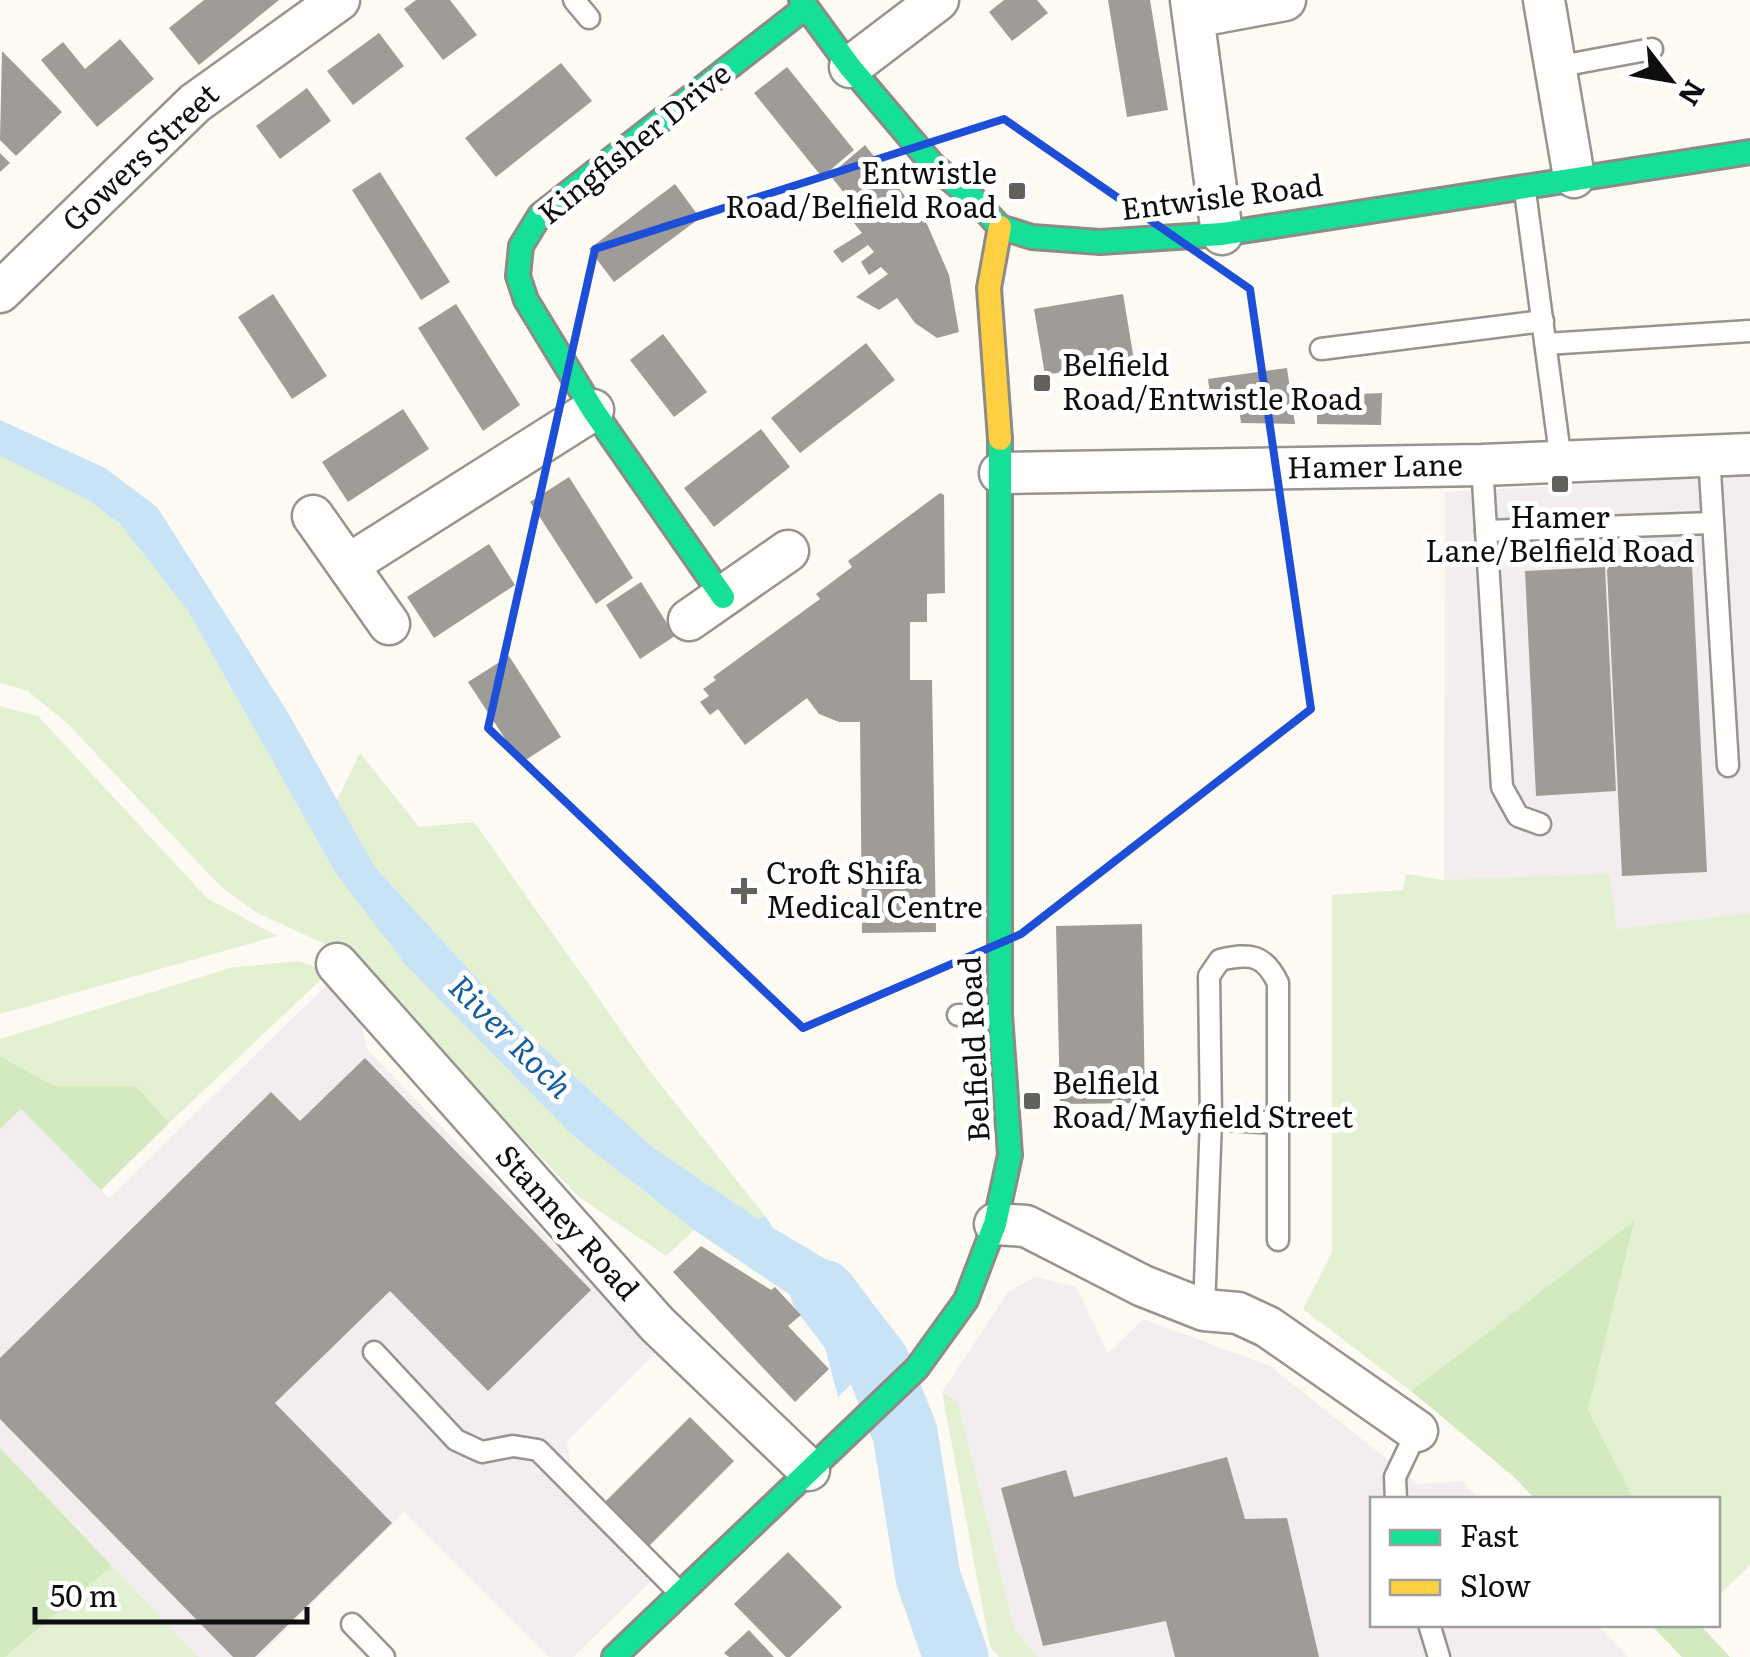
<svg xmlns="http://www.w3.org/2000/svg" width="1750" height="1657" font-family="Literata,serif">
<rect width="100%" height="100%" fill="#fcfaf2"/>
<g fill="#f3edef">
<polygon points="1750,475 1750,913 1617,929 1444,880 1445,492"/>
<polygon points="349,963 367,1049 657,1352 567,1442 572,1478 645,1560 670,1563 573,1657 549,1657 404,1512 259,1657 199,1657 0,1448 0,1129 21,1109 109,1198"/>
<polygon points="1035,1277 1076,1287 1108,1353 1143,1319 1270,1366 1418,1484 1462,1481 1480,1499 1372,1500 1372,1624 1597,1625 1628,1657 1038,1657 1014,1629 958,1402 942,1392 1008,1292"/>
</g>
<g fill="#e3f1d2">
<polygon points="0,456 88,500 120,524 188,611 335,872 572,1135 694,1230 666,1256 579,1197 347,954 257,913 220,886 68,724 28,691 0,683"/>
<polygon points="0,706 38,716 207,898 277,936 0,1014"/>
<polygon points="360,753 419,827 474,822 649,1070 765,1216 758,1219 650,1145 524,1030 375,867 337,800"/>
<polygon points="1406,874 1444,880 1610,874 1617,929 1750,913 1750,1565 1718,1596 1718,1500 1634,1499 1588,1410 1635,1221 1411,1391 1303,1309 1332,1253 1332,895 1403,890"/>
<polygon points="298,961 329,972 169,1123 136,1086 54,1086 0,1056 0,1039 230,968"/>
<polygon points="942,1392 958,1402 1014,1629 1038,1657 999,1657 990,1647"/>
<polygon points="112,1566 199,1657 5,1657"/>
</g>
<g fill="#d3e9c0">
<polygon points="0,1056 54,1086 136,1086 169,1123 101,1190 21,1109 0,1129"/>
<polygon points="1635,1220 1588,1410 1634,1499 1535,1499 1514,1477 1411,1391"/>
<polygon points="0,1448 112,1566 5,1657 0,1657"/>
<polygon points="1651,1625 1700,1625 1730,1657 1682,1657"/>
</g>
<polygon fill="#c9e3f6" points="0,420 105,468 157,507 287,711 375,867 524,1030 650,1145 758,1219 765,1216 773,1228 851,1274 897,1340 838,1397 825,1347 805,1305 694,1230 572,1135 406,965 335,872 188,611 120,524 88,500 0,456"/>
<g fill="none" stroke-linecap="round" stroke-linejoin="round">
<polyline stroke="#c9e3f6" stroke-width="65" points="823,1292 877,1362 905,1433 928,1577 956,1657"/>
</g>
<g fill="#9f9c98">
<polygon points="204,0 279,0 199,65 169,28"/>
<polygon points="416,0 450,0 477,35 443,60 404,9"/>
<polygon points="1004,0 1037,0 1048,13 1012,41 989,12"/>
<polygon points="1108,0 1150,0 1168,110 1127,117"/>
<polygon points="379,33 404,66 353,105 327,71"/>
<polygon points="120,39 154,79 97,127 41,60 63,42 85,69"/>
<polygon points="2,51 62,112 16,156 0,140"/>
<polygon points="561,63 592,101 496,177 465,138"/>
<polygon points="787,67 854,150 822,177 754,93"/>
<polygon points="307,88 331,121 280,159 256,126"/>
<polygon points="865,145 927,224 949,275 959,332 937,338 915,323 897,298 879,310 856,297 888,274 881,267 869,275 861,262 874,252 868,245 842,263 833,251 862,233 854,223 862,216 830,175"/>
<polygon points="0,153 10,163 0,172"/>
<polygon points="380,172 450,282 421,300 352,190"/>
<polygon points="675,184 700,218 614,282 589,249"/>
<polygon points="273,294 327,376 292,399 238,317"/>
<polygon points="1123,294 1134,360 1045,375 1034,309"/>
<polygon points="456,304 520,405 483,431 418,328"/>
<polygon points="663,334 707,392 674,417 630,360"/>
<polygon points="866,343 895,380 800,453 771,418"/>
<polygon points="1287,368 1295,424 1241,423 1239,408 1212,411 1208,379"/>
<polygon points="1382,393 1381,425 1317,424 1317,396"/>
<polygon points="403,409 429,449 348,502 322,462"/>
<polygon points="761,429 790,467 714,527 684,488"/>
<polygon points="569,477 633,578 596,604 530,502"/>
<polygon points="940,493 944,495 945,593 927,594 927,622 910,622 910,680 932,680 936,932 862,933 860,722 839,722 819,714 807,698 745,745 718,709 710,715 700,702 709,696 703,689 716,680 713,677 820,599 816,594 852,567 848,561"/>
<polygon points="489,544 515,585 434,638 407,597"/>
<polygon points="1688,560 1692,565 1707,872 1622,876 1607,570 1611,564"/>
<polygon points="1605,567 1616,791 1536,796 1525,571"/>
<polygon points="641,582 675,636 640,659 606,605"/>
<polygon points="509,656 561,737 521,763 468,682"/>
<polygon points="1142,924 1145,1103 1060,1104 1056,926"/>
<polygon points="365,1058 591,1290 488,1391 390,1291 275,1403 392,1523 255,1657 233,1657 0,1419 0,1358 271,1092 300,1121"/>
<polygon points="701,1246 771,1290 775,1287 801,1315 788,1326 829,1369 795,1402 673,1272"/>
<polygon points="690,1417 734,1461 648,1547 604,1503"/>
<polygon points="1227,1457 1245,1519 1287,1518 1319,1657 1175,1657 1166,1621 1043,1646 1001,1488 1066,1470 1074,1497"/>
<polygon points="788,1552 842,1607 790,1657 786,1657 734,1604"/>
<polygon points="749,1630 774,1657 729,1657 724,1653"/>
</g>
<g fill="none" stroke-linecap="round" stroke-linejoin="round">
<g stroke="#959491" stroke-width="25">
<g id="lane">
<polyline points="574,0 589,18"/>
<polyline points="1555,67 1652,49"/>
<polyline points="1525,191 1561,462"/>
<polyline points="1546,344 1750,331"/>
<polyline points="1321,349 1543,321"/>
<polyline points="1709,455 1728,766"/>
<polyline points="1482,465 1502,787 1518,816 1540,824"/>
<polyline points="1486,531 1712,523"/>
<polyline points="958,1015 996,1015"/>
<polyline points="1211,1119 1278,1123"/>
<path d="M1204,1310L1211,1119L1209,976L1220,960C1250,953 1264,954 1278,983V1240"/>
<polyline points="374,1352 456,1440 482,1452 513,1446 538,1450 678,1591"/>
<polyline points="1396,1500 1395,1477 1417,1431"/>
<polyline points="352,1624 384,1657"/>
<polyline points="1429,1624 1439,1657"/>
</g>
</g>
<g stroke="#959491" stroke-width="45">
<g id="street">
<polyline points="1191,0 1222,234"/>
<polyline points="1544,0 1574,177"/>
<polyline points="1194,17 1285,0"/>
<polyline points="850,67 938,0"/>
<polyline points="0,292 195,103 339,0"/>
<polyline points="1000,473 1482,465 1750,454"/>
<polyline points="313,516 389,624"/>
<polyline points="348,565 593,410"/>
<polyline points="689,620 788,551"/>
<polyline points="337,964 657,1324 809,1470"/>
<polyline points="995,1224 1026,1226 1143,1286 1204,1310 1238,1313 1268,1327 1417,1431"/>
</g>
</g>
<g stroke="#8c8b87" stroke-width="28">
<g id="fast">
<polyline points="801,0 850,67 933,165 976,201 1000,227 1032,237 1100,242 1222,234 1750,152"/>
<polyline points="723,597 593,410 526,300 518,276 521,246 540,215 806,7"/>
<polyline points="614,1657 917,1368 966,1300 995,1224 1010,1155 1000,1015 1000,439"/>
</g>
</g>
<g stroke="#8c8b87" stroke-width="28">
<polyline id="slow" points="1000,227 989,288 1000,439"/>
</g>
<use href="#lane" stroke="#fffefd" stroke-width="20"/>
<use href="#street" stroke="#fffefd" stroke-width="40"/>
<use href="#fast" stroke="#16e098" stroke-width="22"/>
<use href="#slow" stroke="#ffcf43" stroke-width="22"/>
</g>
<path fill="none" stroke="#1d4ed8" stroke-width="8" stroke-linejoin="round" d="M1004,119L1250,289L1311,709L1021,934L803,1028L488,728L595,249Z"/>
<g fill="#61615e" stroke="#fff" stroke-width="4">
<rect x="1007" y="181" width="20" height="20" rx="5"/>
<rect x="1032" y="373" width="20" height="20" rx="5"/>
<rect x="1550" y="474" width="20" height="20" rx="5"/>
<path d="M739 876h10v10h10v10h-10v10h-10v-10h-10v-10h10z"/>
<rect x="1022" y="1091" width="20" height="20" rx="5"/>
</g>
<g text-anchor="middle" stroke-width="10" stroke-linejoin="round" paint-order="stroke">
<g font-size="30" fill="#0e0e0e" stroke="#fff">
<text transform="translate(635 144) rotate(-39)" y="10">Kingfisher Drive</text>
<text transform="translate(141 158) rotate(-43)" y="10">Gowers Street</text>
<text transform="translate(1222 198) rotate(-7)" y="10">Entwisle Road</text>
<text transform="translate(1375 467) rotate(-1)" y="10">Hamer Lane</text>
<text transform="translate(975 1049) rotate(-93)" y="10">Belfield Road</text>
<text transform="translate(567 1223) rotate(48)" y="10">Stanney Road</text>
</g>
<g font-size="30" fill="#0e0e0e" stroke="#fff" text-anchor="start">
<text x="997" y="184" text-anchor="end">Entwistle<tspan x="997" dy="34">Road/Belfield Road</tspan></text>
<text x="1062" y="376">Belfield<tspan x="1062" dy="34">Road/Entwistle Road</tspan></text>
<text x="1560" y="528" text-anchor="middle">Hamer<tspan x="1560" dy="34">Lane/Belfield Road</tspan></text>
<text x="766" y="884">Croft Shifa<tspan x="766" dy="34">Medical Centre</tspan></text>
<text x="1052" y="1094">Belfield<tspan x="1052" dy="34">Road/Mayfield Street</tspan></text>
</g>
<g font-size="32" font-style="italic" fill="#155ca2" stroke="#fff">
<text transform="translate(510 1037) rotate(45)" y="11">River Roch</text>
</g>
</g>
<rect x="1370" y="1497" width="350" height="130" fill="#ffffff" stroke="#9f9f9f" stroke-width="2.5"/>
<rect x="1390" y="1530" width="50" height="15" fill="#16e098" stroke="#9f9f9f" stroke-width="2.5"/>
<text x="1460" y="1547" font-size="30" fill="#0e0e0e">Fast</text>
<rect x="1390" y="1580" width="50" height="15" fill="#ffcf43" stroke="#9f9f9f" stroke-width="2.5"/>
<text x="1460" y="1597" font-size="30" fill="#0e0e0e">Slow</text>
<g transform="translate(1670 80) rotate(121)" stroke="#ffffff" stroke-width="8" paint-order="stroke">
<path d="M0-8L18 38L0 25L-18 38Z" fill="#0e0e0e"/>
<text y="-15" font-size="28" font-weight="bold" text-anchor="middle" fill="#0e0e0e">N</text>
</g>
<path d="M35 1607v15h272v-15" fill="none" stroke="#0e0e0e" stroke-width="5"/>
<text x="50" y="1607" font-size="30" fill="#0e0e0e" stroke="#ffffff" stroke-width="8" paint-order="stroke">50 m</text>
</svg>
